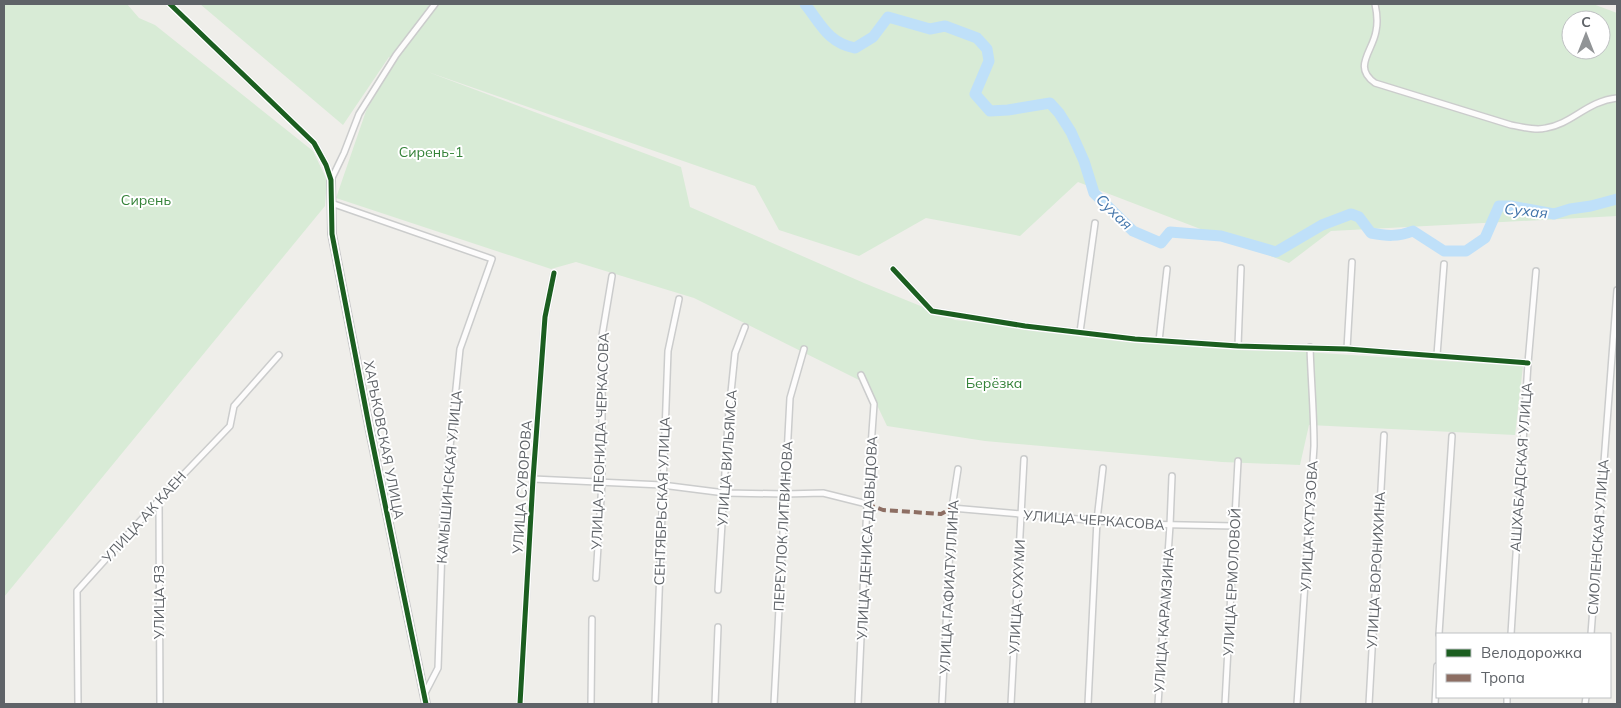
<svg xmlns="http://www.w3.org/2000/svg" width="1621" height="708" font-family="Mulish,sans-serif">
<rect width="100%" height="100%" fill="#efeeea"/>
<g fill="#d8ebd6" fill-rule="evenodd">
<polygon points="4,4 127,4 139,18 155,25 313,151 327,180 325,206 4,597"/>
<path d="M200,4H1593L1617,13V216L1331,231L1289,263L1078,182L1020,236L926,218L859,256L779,230L755,186L428,72L681,167L690,207L864,283L955,320L1213,346L1523,366L1515,435L1309,425L1300,465L1222,462L985,441L887,426L867,384L694,298L576,262L551,269L336,198L366,111L395,60L389,57L343,125ZM1571,20H1601V50H1571Z"/>
</g>
<g fill="none" stroke-linecap="round" stroke-linejoin="round">
<path stroke="#bfe0f9" stroke-width="11" d="M805,4C821,24 828,43 855,48L873,37L888,17L930,29L945,26L977,38L987,49L989,61L975,94L990,111L1008,110L1050,103L1059,113L1071,132L1084,161L1094,193L1133,231L1161,243L1170,232L1221,236L1276,252L1322,225L1351,214L1359,217L1371,233C1386,236 1398,237 1413,231L1444,251H1466L1485,238L1499,206H1511L1554,214L1570,209L1591,206L1617,199"/>
<g stroke="#cbcccc" stroke-width="8">
<g id="street">
<polyline points="170,4 314,143 326,165 331,180"/>
<path d="M1375,4C1377,13 1378,22 1376,31C1373,51 1352,67 1375,83L1511,125C1523,127 1535,131 1546,128C1572,124 1587,101 1617,98"/>
<polyline points="331,180 344,153 359,114 396,55 435,4"/>
<polyline points="331,203 492,259 460,349 443,516 438,668 424,695"/>
<polyline points="893,269 932,311 1025,326 1135,339 1238,346 1347,349 1528,363"/>
<polyline points="1080,332 1095,223"/>
<polyline points="1159,341 1167,269"/>
<polyline points="1238,346 1241,268"/>
<polyline points="1347,349 1352,262"/>
<polyline points="1437,355 1444,264"/>
<polyline points="533,479 662,485 725,493 785,494 823,493 867,504"/>
<polyline points="159,501 160,704"/>
<polyline points="952,508 1134,524 1235,526"/>
<polyline points="596,578 602,482 602,336 612,276"/>
<polyline points="718,590 728,422 735,353 745,327"/>
<polyline points="1439,634 1452,436"/>
<polyline points="1511,634 1528,363 1536,271"/>
<polyline points="1591,634 1617,290"/>
<polyline points="78,704 77,591 159,500 230,426 234,406 279,355"/>
<polyline points="520,704 533,479 545,317 554,273"/>
<polyline points="591,704 592,619"/>
<polyline points="655,704 668,351 679,299"/>
<polyline points="715,704 718,627"/>
<polyline points="774,704 790,398 804,349"/>
<polyline points="858,704 867,504 874,404 861,375"/>
<polyline points="942,704 952,508 958,469"/>
<polyline points="1011,704 1024,459"/>
<polyline points="1088,704 1097,520 1103,468"/>
<polyline points="1158,704 1170,525 1172,476"/>
<polyline points="1225,704 1238,461"/>
<path d="M1297,704L1314,446C1314,413 1311,380 1310,347"/>
<polyline points="1369,704 1384,435"/>
<polyline points="1435,704 1437,666"/>
<polyline points="1507,704 1507,697"/>
<polyline points="1585,704 1586,697"/>
</g>
</g>
<g stroke="#cacacb" stroke-width="10">
<polyline id="secondary" points="331,180 332,234 370,431 426,704"/>
</g>
<use href="#street" stroke="#fdfcfc" stroke-width="5"/>
<use href="#secondary" stroke="#fdfcfc" stroke-width="8"/>
<polyline stroke="#8d6e63" stroke-width="4" stroke-dasharray="8 4" stroke-linecap="butt" points="867,504 883,510 913,512 941,514 952,508"/>
<g stroke="#fff" stroke-width="8">
<g id="cycleway">
<polyline points="170,4 314,143 326,165 331,180 332,234 370,431 426,704"/>
<polyline points="893,269 932,311 1025,326 1135,339 1238,346 1347,349 1528,363"/>
<polyline points="520,704 533,479 545,317 554,273"/>
</g>
</g>
<use href="#cycleway" stroke="#1b5e20" stroke-width="5"/>
</g>
<g text-anchor="middle" stroke-width="4" stroke-linejoin="round" paint-order="stroke">
<g font-size="14" fill="#348238" stroke="#fff">
<text x="431" y="157">Сирень-1</text>
<text x="146" y="205">Сирень</text>
<text x="994" y="388">Берёзка</text>
</g>
<g font-size="14" fill="#5f6368" stroke="#fff">
<text transform="translate(384 440) rotate(79)" y="5">ХАРЬКОВСКАЯ УЛИЦА</text>
<text transform="translate(600 441) rotate(-88)" y="5">УЛИЦА ЛЕОНИДА ЧЕРКАСОВА</text>
<text transform="translate(727 458) rotate(-86)" y="5">УЛИЦА ВИЛЬЯМСА</text>
<text transform="translate(1521 467) rotate(-86)" y="5">АШХАБАДСКАЯ УЛИЦА</text>
<text transform="translate(449 477) rotate(-85)" y="5">КАМЫШИНСКАЯ УЛИЦА</text>
<text transform="translate(522 487) rotate(-86)" y="5">УЛИЦА СУВОРОВА</text>
<text transform="translate(662 501) rotate(-88)" y="5">СЕНТЯБРЬСКАЯ УЛИЦА</text>
<text transform="translate(144 517) rotate(-48)" y="5">УЛИЦА АК КАЕН</text>
<text transform="translate(1094 520) rotate(4)" y="5">УЛИЦА ЧЕРКАСОВА</text>
<text transform="translate(783 526) rotate(-87)" y="5">ПЕРЕУЛОК ЛИТВИНОВА</text>
<text transform="translate(1309 526) rotate(-87)" y="5">УЛИЦА КУТУЗОВА</text>
<text transform="translate(1598 537) rotate(-86)" y="5">СМОЛЕНСКАЯ УЛИЦА</text>
<text transform="translate(867 538) rotate(-87)" y="5">УЛИЦА ДЕНИСА ДАВЫДОВА</text>
<text transform="translate(1376 570) rotate(-87)" y="5">УЛИЦА ВОРОНИХИНА</text>
<text transform="translate(1232 582) rotate(-87)" y="5">УЛИЦА ЕРМОЛОВОЙ</text>
<text transform="translate(949 587) rotate(-87)" y="5">УЛИЦА ГАФИАТУЛЛИНА</text>
<text transform="translate(1017 597) rotate(-87)" y="5">УЛИЦА СУХУМИ</text>
<text transform="translate(159 602) rotate(-90)" y="5">УЛИЦА ЯЗ</text>
<text transform="translate(1164 620) rotate(-86)" y="5">УЛИЦА КАРАМЗИНА</text>
</g>
<g font-size="15" font-style="italic" fill="#4174aa" stroke="#fff">
<text transform="translate(1526 211) rotate(6)" y="5">Сухая</text>
<text transform="translate(1114 212) rotate(44)" y="5">Сухая</text>
</g>
</g>
<rect width="1621" height="708" fill="none" stroke="#5f6368" stroke-width="10"/>
<rect x="1436" y="633" width="175" height="65" fill="#ffffff" stroke="#bfc1c3"/>
<rect x="1446" y="649" width="25" height="8" fill="#1b5e20" stroke="#bfc1c3"/>
<text x="1481" y="658" font-size="15" fill="#5f6368">Велодорожка</text>
<rect x="1446" y="674" width="25" height="8" fill="#8d6e63" stroke="#bfc1c3"/>
<text x="1481" y="683" font-size="15" fill="#5f6368">Тропа</text>
<g transform="translate(1586 35)"><circle r="24" fill="#ffffff" stroke="#bfc1c3"/>
<path d="M0-4L9 19L0 12L-9 19Z" fill="#919496"/>
<text y="-8" font-size="14" font-weight="bold" text-anchor="middle" fill="#5f6368">С</text>
</g>
</svg>
